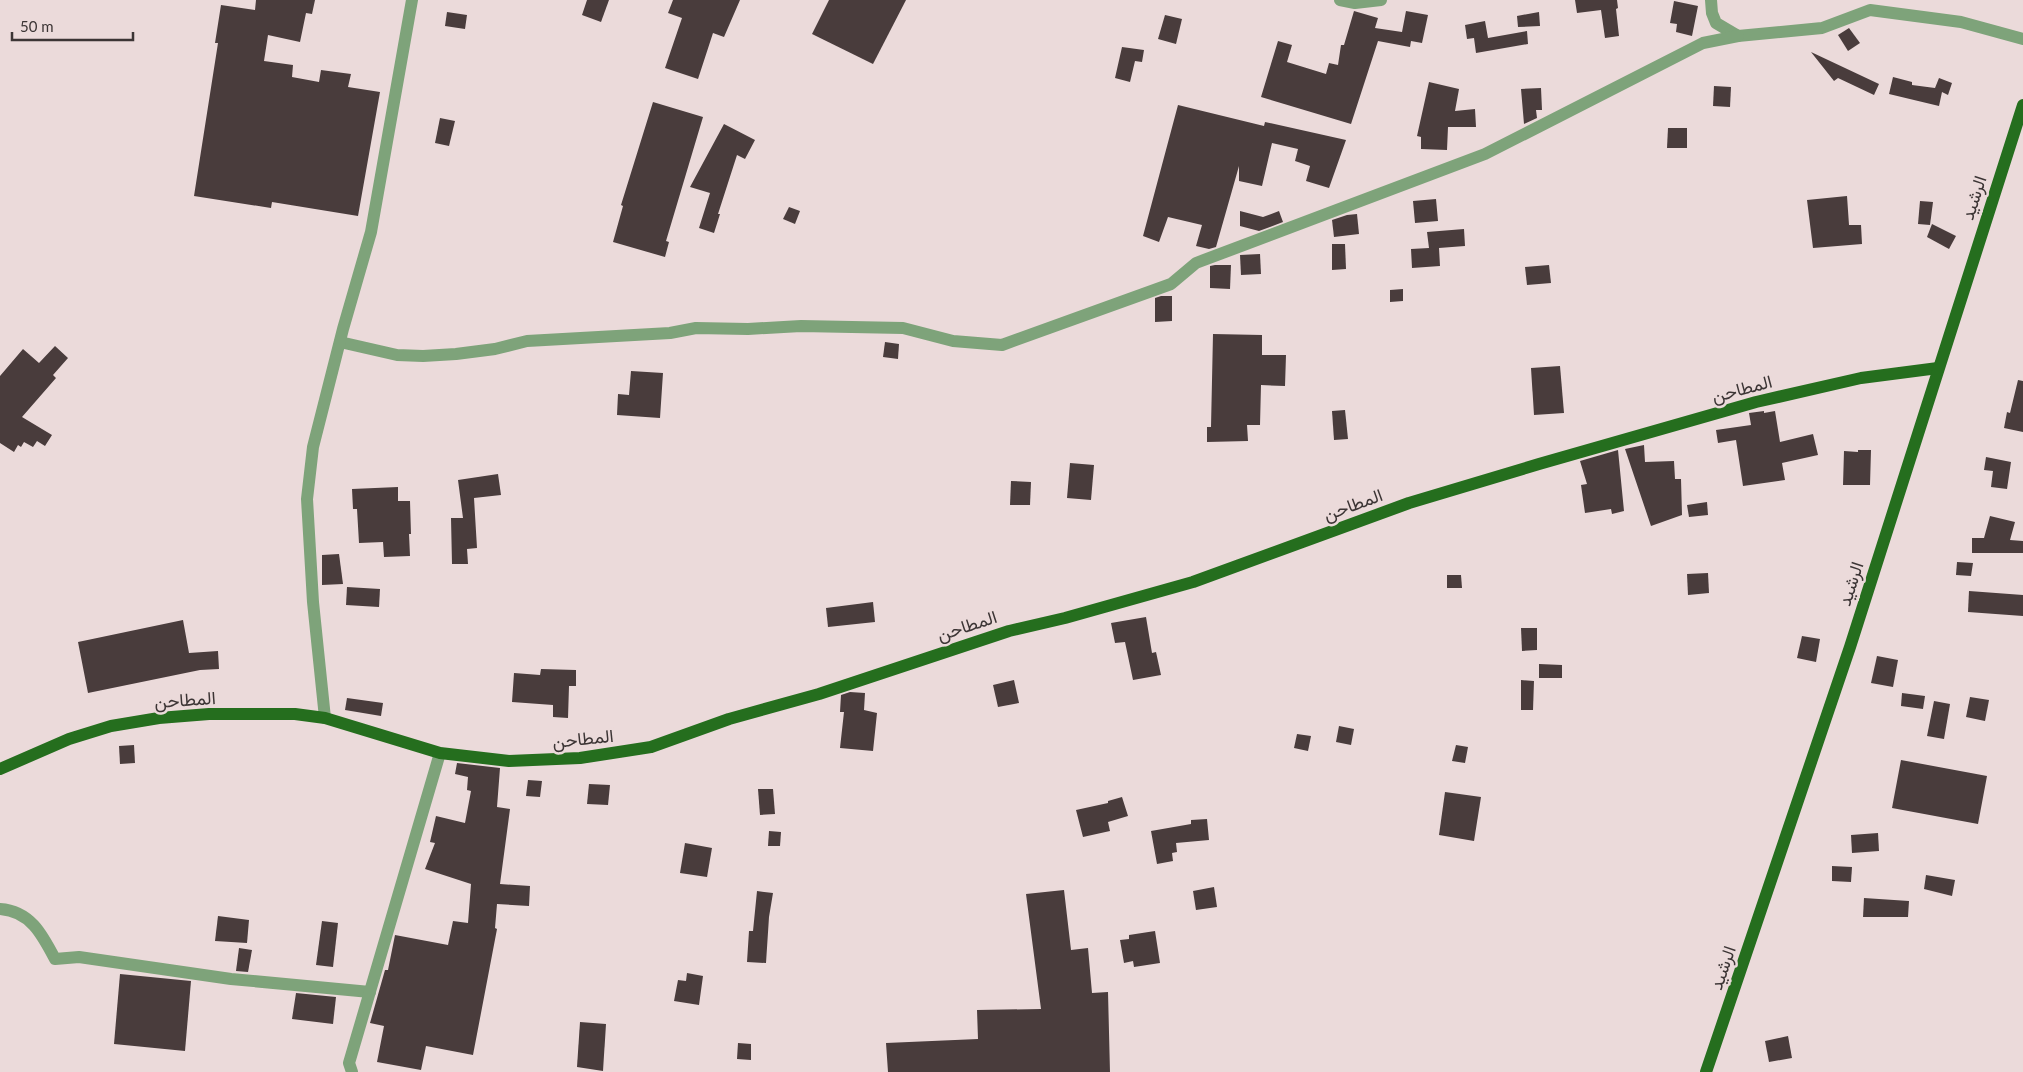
<svg xmlns="http://www.w3.org/2000/svg" width="2023" height="1072" font-family="Lato,Vazirmatn,sans-serif">
<rect width="100%" height="100%" fill="#ebdada"/>
<g fill="#493c3c">
<polygon points="256,0 315,0 312,14 306,13 300,42 268,35 264,61 293,65 292,77 319,82 321,70 351,74 348,87 380,92 358,216 272,202 271,208 194,196 218,43 215,43 221,5 255,10"/>
<polygon points="587,0 609,0 601,22 582,15"/>
<polygon points="673,0 740,0 724,37 713,33 698,79 665,68 682,18 668,13"/>
<polygon points="829,0 906,0 873,64 812,34"/>
<polygon points="1575,0 1617,0 1618,8 1616,9 1619,36 1605,38 1601,10 1577,13"/>
<polygon points="1674,1 1698,6 1692,36 1676,32 1677,24 1670,23"/>
<polygon points="1354,11 1378,18 1375,28 1402,32 1406,11 1428,15 1422,43 1411,41 1410,47 1378,41 1351,124 1261,97 1278,41 1292,45 1287,62 1326,74 1329,63 1338,65 1341,45 1344,45"/>
<polygon points="447,12 467,15 465,29 445,26"/>
<polygon points="1539,12 1540,26 1518,27 1517,16"/>
<polygon points="1165,15 1182,19 1176,44 1158,39"/>
<polygon points="1485,21 1488,38 1527,31 1528,44 1476,53 1474,38 1467,39 1465,25"/>
<polygon points="1849,28 1860,43 1848,51 1838,35"/>
<polygon points="1122,47 1144,50 1142,62 1135,61 1130,82 1115,78"/>
<polygon points="1811,52 1879,84 1874,95 1838,78 1834,81"/>
<polygon points="1893,77 1912,82 1912,85 1935,88 1939,78 1952,83 1948,95 1942,92 1939,106 1889,94"/>
<polygon points="1429,82 1459,89 1455,111 1475,109 1476,127 1448,127 1447,150 1421,149 1421,137 1417,136"/>
<polygon points="1714,86 1731,87 1730,107 1713,106"/>
<polygon points="1541,88 1542,110 1536,110 1537,118 1524,124 1521,89"/>
<polygon points="653,102 703,117 666,241 669,242 665,257 613,242 623,206 621,205"/>
<polygon points="1178,105 1264,126 1265,122 1346,140 1329,188 1306,181 1310,166 1295,161 1298,149 1272,143 1262,186 1239,181 1239,166 1216,247 1209,249 1196,246 1202,225 1168,217 1159,242 1143,236"/>
<polygon points="440,118 455,121 449,146 435,143"/>
<polygon points="724,124 755,140 745,159 737,155 718,214 720,214 714,233 699,228 710,193 690,187"/>
<polygon points="1668,128 1687,128 1687,148 1667,148"/>
<polygon points="1847,196 1849,225 1861,225 1862,244 1813,248 1807,200"/>
<polygon points="1436,199 1438,221 1415,223 1413,201"/>
<polygon points="1920,201 1933,202 1930,225 1918,224"/>
<polygon points="789,207 800,211 795,224 783,219"/>
<polygon points="1240,211 1263,217 1279,211 1283,222 1259,231 1240,226"/>
<polygon points="1357,214 1359,234 1334,237 1332,220 1347,215"/>
<polygon points="1932,224 1956,236 1949,249 1927,237"/>
<polygon points="1464,229 1465,246 1439,248 1440,266 1412,268 1411,249 1429,248 1427,232"/>
<polygon points="1332,244 1345,244 1346,269 1332,270"/>
<polygon points="1260,254 1261,274 1241,275 1240,255"/>
<polygon points="1215,265 1231,265 1230,289 1210,288 1210,266"/>
<polygon points="1549,265 1551,283 1527,285 1525,267"/>
<polygon points="1403,289 1403,301 1390,302 1390,290"/>
<polygon points="1161,296 1172,296 1172,321 1155,322 1155,298"/>
<polygon points="1213,334 1262,335 1262,355 1286,355 1285,386 1261,385 1260,425 1247,425 1248,441 1207,442 1207,427 1211,427"/>
<polygon points="885,342 899,344 898,359 883,357"/>
<polygon points="55,346 68,358 53,375 56,378 22,417 52,435 45,446 37,441 33,447 24,442 21,447 18,445 14,452 0,443 0,376 23,349 39,363"/>
<polygon points="1560,366 1564,413 1534,415 1531,368"/>
<polygon points="631,371 663,373 660,418 617,415 618,394 629,395"/>
<polygon points="2018,380 2023,381 2023,432 2004,428 2007,412 2010,413"/>
<polygon points="1345,410 1348,439 1334,440 1332,411"/>
<polygon points="1764,411 1764,413 1775,411 1780,442 1813,434 1818,455 1782,463 1785,480 1743,486 1736,440 1718,443 1716,430 1751,425 1749,413"/>
<polygon points="1644,445 1645,462 1674,461 1675,479 1681,479 1682,515 1651,526 1625,449"/>
<polygon points="1618,450 1624,511 1612,514 1611,509 1585,513 1581,485 1587,484 1580,461"/>
<polygon points="1858,450 1871,450 1870,485 1843,485 1844,451 1858,452"/>
<polygon points="1986,457 2011,462 2007,489 1991,487 1993,471 1984,470"/>
<polygon points="1070,463 1094,465 1091,500 1067,498"/>
<polygon points="498,474 501,495 474,498 477,548 467,549 468,564 452,564 451,518 463,518 458,480"/>
<polygon points="1011,481 1031,482 1030,505 1010,505"/>
<polygon points="398,487 398,501 410,501 411,534 409,534 410,556 384,557 383,542 359,543 357,509 353,509 352,489"/>
<polygon points="1707,502 1708,515 1689,517 1687,505"/>
<polygon points="1990,516 2015,522 2010,540 2023,541 2023,553 1972,553 1972,538 1984,538"/>
<polygon points="339,554 343,584 322,585 322,555"/>
<polygon points="1957,562 1973,563 1971,576 1956,575"/>
<polygon points="1708,573 1709,593 1688,595 1687,574"/>
<polygon points="1447,575 1461,575 1462,588 1447,588"/>
<polygon points="347,587 380,589 379,607 346,605"/>
<polygon points="1969,591 2023,595 2023,616 1968,612"/>
<polygon points="873,602 875,622 828,627 826,608"/>
<polygon points="1146,617 1152,653 1156,652 1161,675 1133,680 1125,642 1115,643 1111,623"/>
<polygon points="183,620 189,653 218,651 219,669 200,670 88,693 78,642"/>
<polygon points="1521,628 1537,628 1537,650 1522,651"/>
<polygon points="1802,636 1820,639 1816,662 1797,658"/>
<polygon points="1877,656 1898,660 1893,687 1871,683"/>
<polygon points="1539,664 1562,665 1562,678 1539,678"/>
<polygon points="541,669 576,670 576,686 569,686 568,718 553,717 553,705 512,702 514,673 540,675"/>
<polygon points="1014,680 1019,703 998,707 993,685"/>
<polygon points="1521,680 1534,681 1533,710 1521,710"/>
<polygon points="850,692 865,693 864,710 877,713 873,751 840,748 844,712 840,712 841,695"/>
<polygon points="1902,693 1925,696 1923,709 1901,706"/>
<polygon points="1970,697 1989,700 1985,721 1966,717"/>
<polygon points="347,698 383,703 381,716 345,710"/>
<polygon points="1934,701 1950,704 1944,739 1927,736"/>
<polygon points="1339,726 1354,729 1351,745 1336,742"/>
<polygon points="1297,734 1311,736 1308,751 1294,748"/>
<polygon points="134,745 135,763 120,764 119,746"/>
<polygon points="1456,745 1468,747 1465,763 1452,761"/>
<polygon points="1901,760 1987,776 1978,824 1892,808"/>
<polygon points="457,763 500,768 497,807 510,809 500,884 530,886 529,906 497,904 495,928 497,929 473,1055 426,1046 421,1070 377,1062 384,1026 370,1023 385,970 388,970 395,935 448,945 453,921 468,923 471,884 425,869 435,843 430,842 436,816 465,823 471,791 467,790 468,777 455,774"/>
<polygon points="528,780 542,781 540,797 526,796"/>
<polygon points="589,784 610,785 608,805 587,804"/>
<polygon points="758,789 773,789 775,814 760,815"/>
<polygon points="1445,792 1481,797 1474,841 1439,835"/>
<polygon points="1122,797 1128,816 1108,822 1110,831 1083,837 1076,810 1108,803 1108,801"/>
<polygon points="1207,819 1209,840 1176,843 1177,852 1172,853 1173,861 1157,864 1151,831 1191,824 1191,820"/>
<polygon points="769,831 781,832 780,846 768,846"/>
<polygon points="1878,833 1879,851 1852,853 1851,835"/>
<polygon points="685,843 712,848 707,877 680,873"/>
<polygon points="1832,866 1852,867 1851,882 1832,881"/>
<polygon points="1926,875 1955,880 1952,896 1924,889"/>
<polygon points="1214,887 1217,907 1196,910 1193,891"/>
<polygon points="1064,890 1071,950 1088,948 1092,993 1108,992 1110,1072 888,1072 886,1043 978,1039 977,1010 1041,1009 1026,894"/>
<polygon points="757,891 773,893 769,917 766,963 747,962 749,931 753,931"/>
<polygon points="1864,898 1909,901 1908,917 1863,917"/>
<polygon points="218,916 249,920 247,943 215,941"/>
<polygon points="322,921 338,923 333,967 316,965"/>
<polygon points="1155,931 1160,963 1134,967 1133,961 1124,963 1120,940 1129,939 1129,935"/>
<polygon points="239,948 252,950 248,972 236,971"/>
<polygon points="687,973 703,976 699,1005 674,1001 678,980 686,981"/>
<polygon points="120,974 191,981 185,1051 114,1044"/>
<polygon points="296,993 336,997 333,1024 292,1019"/>
<polygon points="580,1022 606,1024 603,1071 577,1067"/>
<polygon points="1788,1036 1792,1058 1769,1062 1765,1041"/>
<polygon points="738,1043 751,1044 751,1060 737,1059"/>
</g>
<g fill="none" stroke-linecap="round" stroke-linejoin="round">
<g stroke="#7ea37a" stroke-width="12">
<polyline points="1340,0 1355,3 1381,0"/>
<polyline points="1711,0 1712,13 1716,23 1738,36 1822,28 1870,10 1961,22 2023,39"/>
<polyline points="340,342 397,355 423,356 456,354 495,349 527,341 670,333 696,328 748,329 801,326 903,328 953,341 1002,345 1171,284 1196,263 1485,154 1703,43 1738,36"/>
<polyline points="325,718 313,602 307,499 313,447 343,329 371,232 412,0"/>
<path d="M0,909C30,911 42,934 55,959L79,957L231,979L370,992"/>
<polyline points="352,1072 349,1063 440,753"/>
</g>
<g stroke="#256e1e" stroke-width="12">
<polyline points="0,769 69,739 111,726 159,718 209,714 295,714 325,718 440,753 509,761 580,758 651,747 729,719 819,694 1009,631 1065,618 1193,582 1409,503 1539,464 1756,402 1861,378 1938,368"/>
<polyline points="1706,1072 1850,647 2023,105"/>
</g>
</g>
<g text-anchor="middle" stroke-width="5" stroke-linejoin="round" paint-order="stroke">
<g font-size="18" fill="#3c3535" stroke="#ebdada">
<text transform="translate(1974 198) rotate(-72)" y="6">الرشيد</text>
<text transform="translate(1742 389) rotate(-15)" y="6">المطاحن</text>
<text transform="translate(1353 505) rotate(-20)" y="6">المطاحن</text>
<text transform="translate(1851 584) rotate(-72)" y="6">الرشيد</text>
<text transform="translate(967 626) rotate(-18)" y="6">المطاحن</text>
<text transform="translate(185 700) rotate(-4)" y="6">المطاحن</text>
<text transform="translate(583 739) rotate(-6)" y="6">المطاحن</text>
<text transform="translate(1723 968) rotate(-71)" y="6">الرشيد</text>
</g>
</g>
<path d="M12 32v8h121v-8" fill="none" stroke="#3c3535" stroke-width="2.5"/>
<text x="20" y="32" font-size="15" fill="#3c3535" stroke="#ebdada" stroke-width="4" paint-order="stroke">50 m</text>
</svg>
